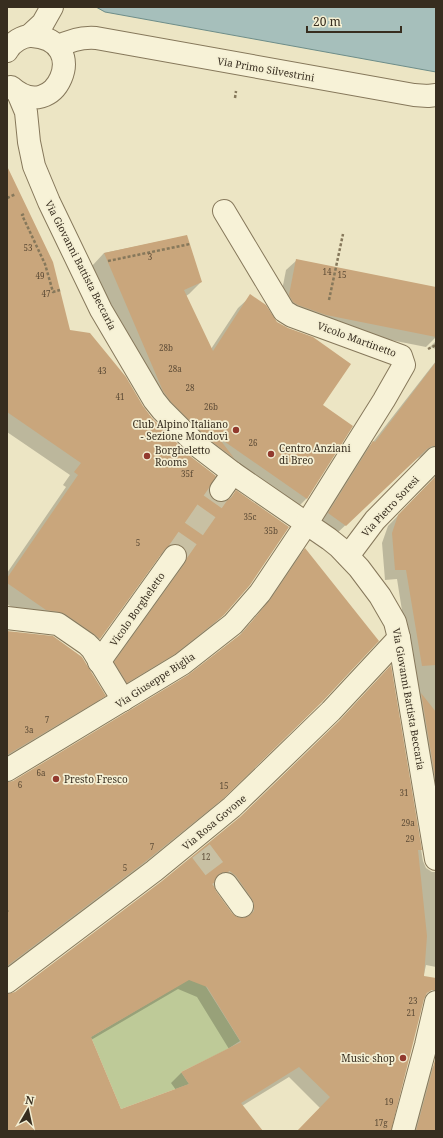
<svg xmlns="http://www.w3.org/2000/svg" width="443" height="1138" font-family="'Noto Serif',serif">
<rect width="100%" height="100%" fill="#ece5c4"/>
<polygon fill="#beca98" points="198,974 240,1041 226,1050 181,1072 189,1084 121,1109 91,1037"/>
<polygon fill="#a6bfbb" stroke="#6d8d89" points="96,7 436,7 436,72 105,12"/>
<g fill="#0003" fill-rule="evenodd">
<polygon points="7,209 69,330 142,407 208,488 209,495 213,501 219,503 225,503 236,492 224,614 211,627 162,666 115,694 103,675 163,555 158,556 99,639 87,651 34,622 7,604 7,573 66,487 63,485 70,475 7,432"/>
<polygon points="186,236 201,282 189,294 186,296 211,349 238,308 251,296 321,406 351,427 306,499 294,511 151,404 92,266 104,253"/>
<polygon points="297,260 436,288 436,337 426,347 315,325 279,306 286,270"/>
<polygon points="436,341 436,349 430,347"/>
<polygon points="436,361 436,461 428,456 422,456 416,459 335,535 318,524 364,452 373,442"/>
<polygon points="436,476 436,852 416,699 397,579 385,580 382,543 388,526"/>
<polygon points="305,549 311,712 212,808 135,871 7,968 7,783 14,782 190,675 239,636 261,611 296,559"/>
<polygon points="7,632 104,695 92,708 7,759"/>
<path d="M390,667L423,861L426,868L432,872H436V967L426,965L390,1131H298L320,1108L289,1077L242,1106L262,1131H7V995L15,993L162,882L241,817L333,728ZM213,881L221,882L245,916L244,919L236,918L231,914L215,892ZM178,989L197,997L229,1049L181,1073L171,1083L176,1090L121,1111L91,1040Z"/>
<polygon points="434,1066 436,1067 436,1131 409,1131 424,1076"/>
</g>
<g fill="#c9a67c" fill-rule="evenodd">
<polygon points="7,166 53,262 70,330 90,333 126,377 143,406 152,418 190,456 216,476 209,488 210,495 214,500 219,502 226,501 231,498 236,490 289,527 250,585 224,615 175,654 127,683 114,662 185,563 187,557 186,551 183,546 176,544 170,545 165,549 100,639 94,634 65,614 59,612 46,610 7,583 7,578 78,475 74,472 81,463 7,412"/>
<polygon points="187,235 202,282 184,290 213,351 250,294 266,305 277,322 288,328 313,337 351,364 323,405 353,426 307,499 218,437 234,458 207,438 171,402 163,391 104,253"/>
<polygon points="296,259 436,287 436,337 326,315 298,305 293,302 289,295"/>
<polygon points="436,362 436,446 432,446 427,449 346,526 328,513 373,441 375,442"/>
<polygon points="436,476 436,665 422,666 406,570 395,570 392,533 398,515"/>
<polygon points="305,548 379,641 322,702 224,798 146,861 7,966 7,782 13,781 188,675 241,634 270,600"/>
<polygon points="7,631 53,636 82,657 106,696 7,755"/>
<path d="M391,665L422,850H418L427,936L424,976L436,978V990H432L427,993L424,999L391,1131H297L330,1097L299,1067L241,1103L263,1131H7V994L15,992L162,881L240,817L340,720ZM224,872H231L236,876L252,899L254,904V911L249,916L243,918L237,917L232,913L216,891L214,885L215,879L219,874ZM189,980L207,987L241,1042L181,1072L189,1084L121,1109L91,1037Z"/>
<polygon points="421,693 436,712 436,783"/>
<polygon points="436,1056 436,1131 416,1131"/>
</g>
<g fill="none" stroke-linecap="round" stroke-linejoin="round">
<g stroke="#c8c0a3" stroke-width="22" stroke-dasharray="22 11" stroke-linecap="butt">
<polyline points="175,556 221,490"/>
<polyline points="201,851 226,884"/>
</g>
<g stroke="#86785b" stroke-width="24">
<g id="minor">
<polyline points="30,35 43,23 52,7"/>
<path d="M58,47C70,40 82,37 96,38L414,95L428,96L436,95"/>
<path d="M7,51C11,43 23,35 32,36C93,40 55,127 11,87"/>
<polyline points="18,93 26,112 29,142 34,166 49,202 101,310 154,400 162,410 199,447 233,473 329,539 339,547 359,568 380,596 395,622 399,638 436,859"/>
<polyline points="221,490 233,473"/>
<polyline points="348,556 375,520 436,458"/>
<polyline points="7,618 58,624 87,644 92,649 123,700"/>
<polyline points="99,662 175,556"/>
<polyline points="7,770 182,664 233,624 260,593 307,523 384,400 404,365 401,356 292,316 284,311 224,211"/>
<polyline points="226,884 242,906"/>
<polyline points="7,982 154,871 232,807 331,711 399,638"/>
<polyline points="403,1131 426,1045 436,1002"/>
</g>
</g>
<g stroke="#86785b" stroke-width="2.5" stroke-dasharray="3 2" stroke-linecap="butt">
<polyline points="235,98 236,91"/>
<polyline points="7,198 16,194"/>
<polyline points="24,214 22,215 45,264 53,292 60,290"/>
<polyline points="108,261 190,244"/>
<polyline points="329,300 343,234"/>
<polyline points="428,349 436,345"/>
<polyline points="7,911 8,912"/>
</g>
<use href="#minor" stroke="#f7f2d7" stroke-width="22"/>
</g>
<g fill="#923a2e" stroke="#f4efd3" stroke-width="1.5">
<circle cx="236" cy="430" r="4"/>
<circle cx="271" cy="454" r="4"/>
<circle cx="147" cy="456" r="4"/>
<circle cx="56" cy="779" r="4"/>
<circle cx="403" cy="1058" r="4"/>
</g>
<g text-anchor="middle" stroke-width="3.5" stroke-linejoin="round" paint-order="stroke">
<g font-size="8" fill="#5c4b36">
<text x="28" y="251">53</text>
<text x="150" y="260">3</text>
<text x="327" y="275">14</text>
<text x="342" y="278">15</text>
<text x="40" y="279">49</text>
<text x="46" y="297">47</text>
<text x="166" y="351">28b</text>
<text x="175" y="372">28a</text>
<text x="102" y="374">43</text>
<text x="190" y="391">28</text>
<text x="120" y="400">41</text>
<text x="211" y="410">26b</text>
<text x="253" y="446">26</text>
<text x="187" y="477">35f</text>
<text x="250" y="520">35c</text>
<text x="271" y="534">35b</text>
<text x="138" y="546">5</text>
<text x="47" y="723">7</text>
<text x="29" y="733">3a</text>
<text x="41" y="776">6a</text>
<text x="20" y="788">6</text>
<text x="224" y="789">15</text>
<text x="404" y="796">31</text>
<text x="408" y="826">29a</text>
<text x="410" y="842">29</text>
<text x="152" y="850">7</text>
<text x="206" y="860">12</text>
<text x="125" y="871">5</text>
<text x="413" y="1004">23</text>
<text x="411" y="1016">21</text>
<text x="389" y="1105">19</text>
<text x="381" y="1126">17g</text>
</g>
<g font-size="10" fill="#372d1f" stroke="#f4efd3">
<text transform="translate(266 69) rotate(10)" y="4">Via Primo Silvestrini</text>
<text transform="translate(81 265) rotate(63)" y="4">Via Giovanni Battista Beccaria</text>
<text transform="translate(357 339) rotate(20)" y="4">Vicolo Martinetto</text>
<text transform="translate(390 506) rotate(-47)" y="4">Via Pietro Soresi</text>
<text transform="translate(137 609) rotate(-55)" y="4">Vicolo Borgheletto</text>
<text transform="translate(155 680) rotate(-33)" y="4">Via Giuseppe Biglia</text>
<text transform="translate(409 699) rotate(80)" y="4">Via Giovanni Battista Beccaria</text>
<text transform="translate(214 822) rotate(-40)" y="4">Via Rosa Govone</text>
</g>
<g font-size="10" fill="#372d1f" stroke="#f4efd3" text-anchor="start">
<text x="228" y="428" text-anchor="end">Club Alpino Italiano<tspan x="228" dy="12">- Sezione Mondovì</tspan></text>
<text x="279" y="452">Centro Anziani<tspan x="279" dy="12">di Breo</tspan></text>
<text x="155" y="454">Borgheletto<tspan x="155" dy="12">Rooms</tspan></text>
<text x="64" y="783">Presto Fresco</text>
<text x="395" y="1062" text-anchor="end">Music shop</text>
</g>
</g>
<rect width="443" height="1138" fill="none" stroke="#372d1f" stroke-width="16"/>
<g transform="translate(28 1110) rotate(9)" stroke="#f4efd3" stroke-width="3" paint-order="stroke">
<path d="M0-3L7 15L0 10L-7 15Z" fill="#372d1f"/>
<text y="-6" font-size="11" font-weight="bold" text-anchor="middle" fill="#372d1f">N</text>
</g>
<path d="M307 26v6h94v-6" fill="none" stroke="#372d1f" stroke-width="2"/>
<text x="313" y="26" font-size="12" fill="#372d1f" stroke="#f4efd3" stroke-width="3" paint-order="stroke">20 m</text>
</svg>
